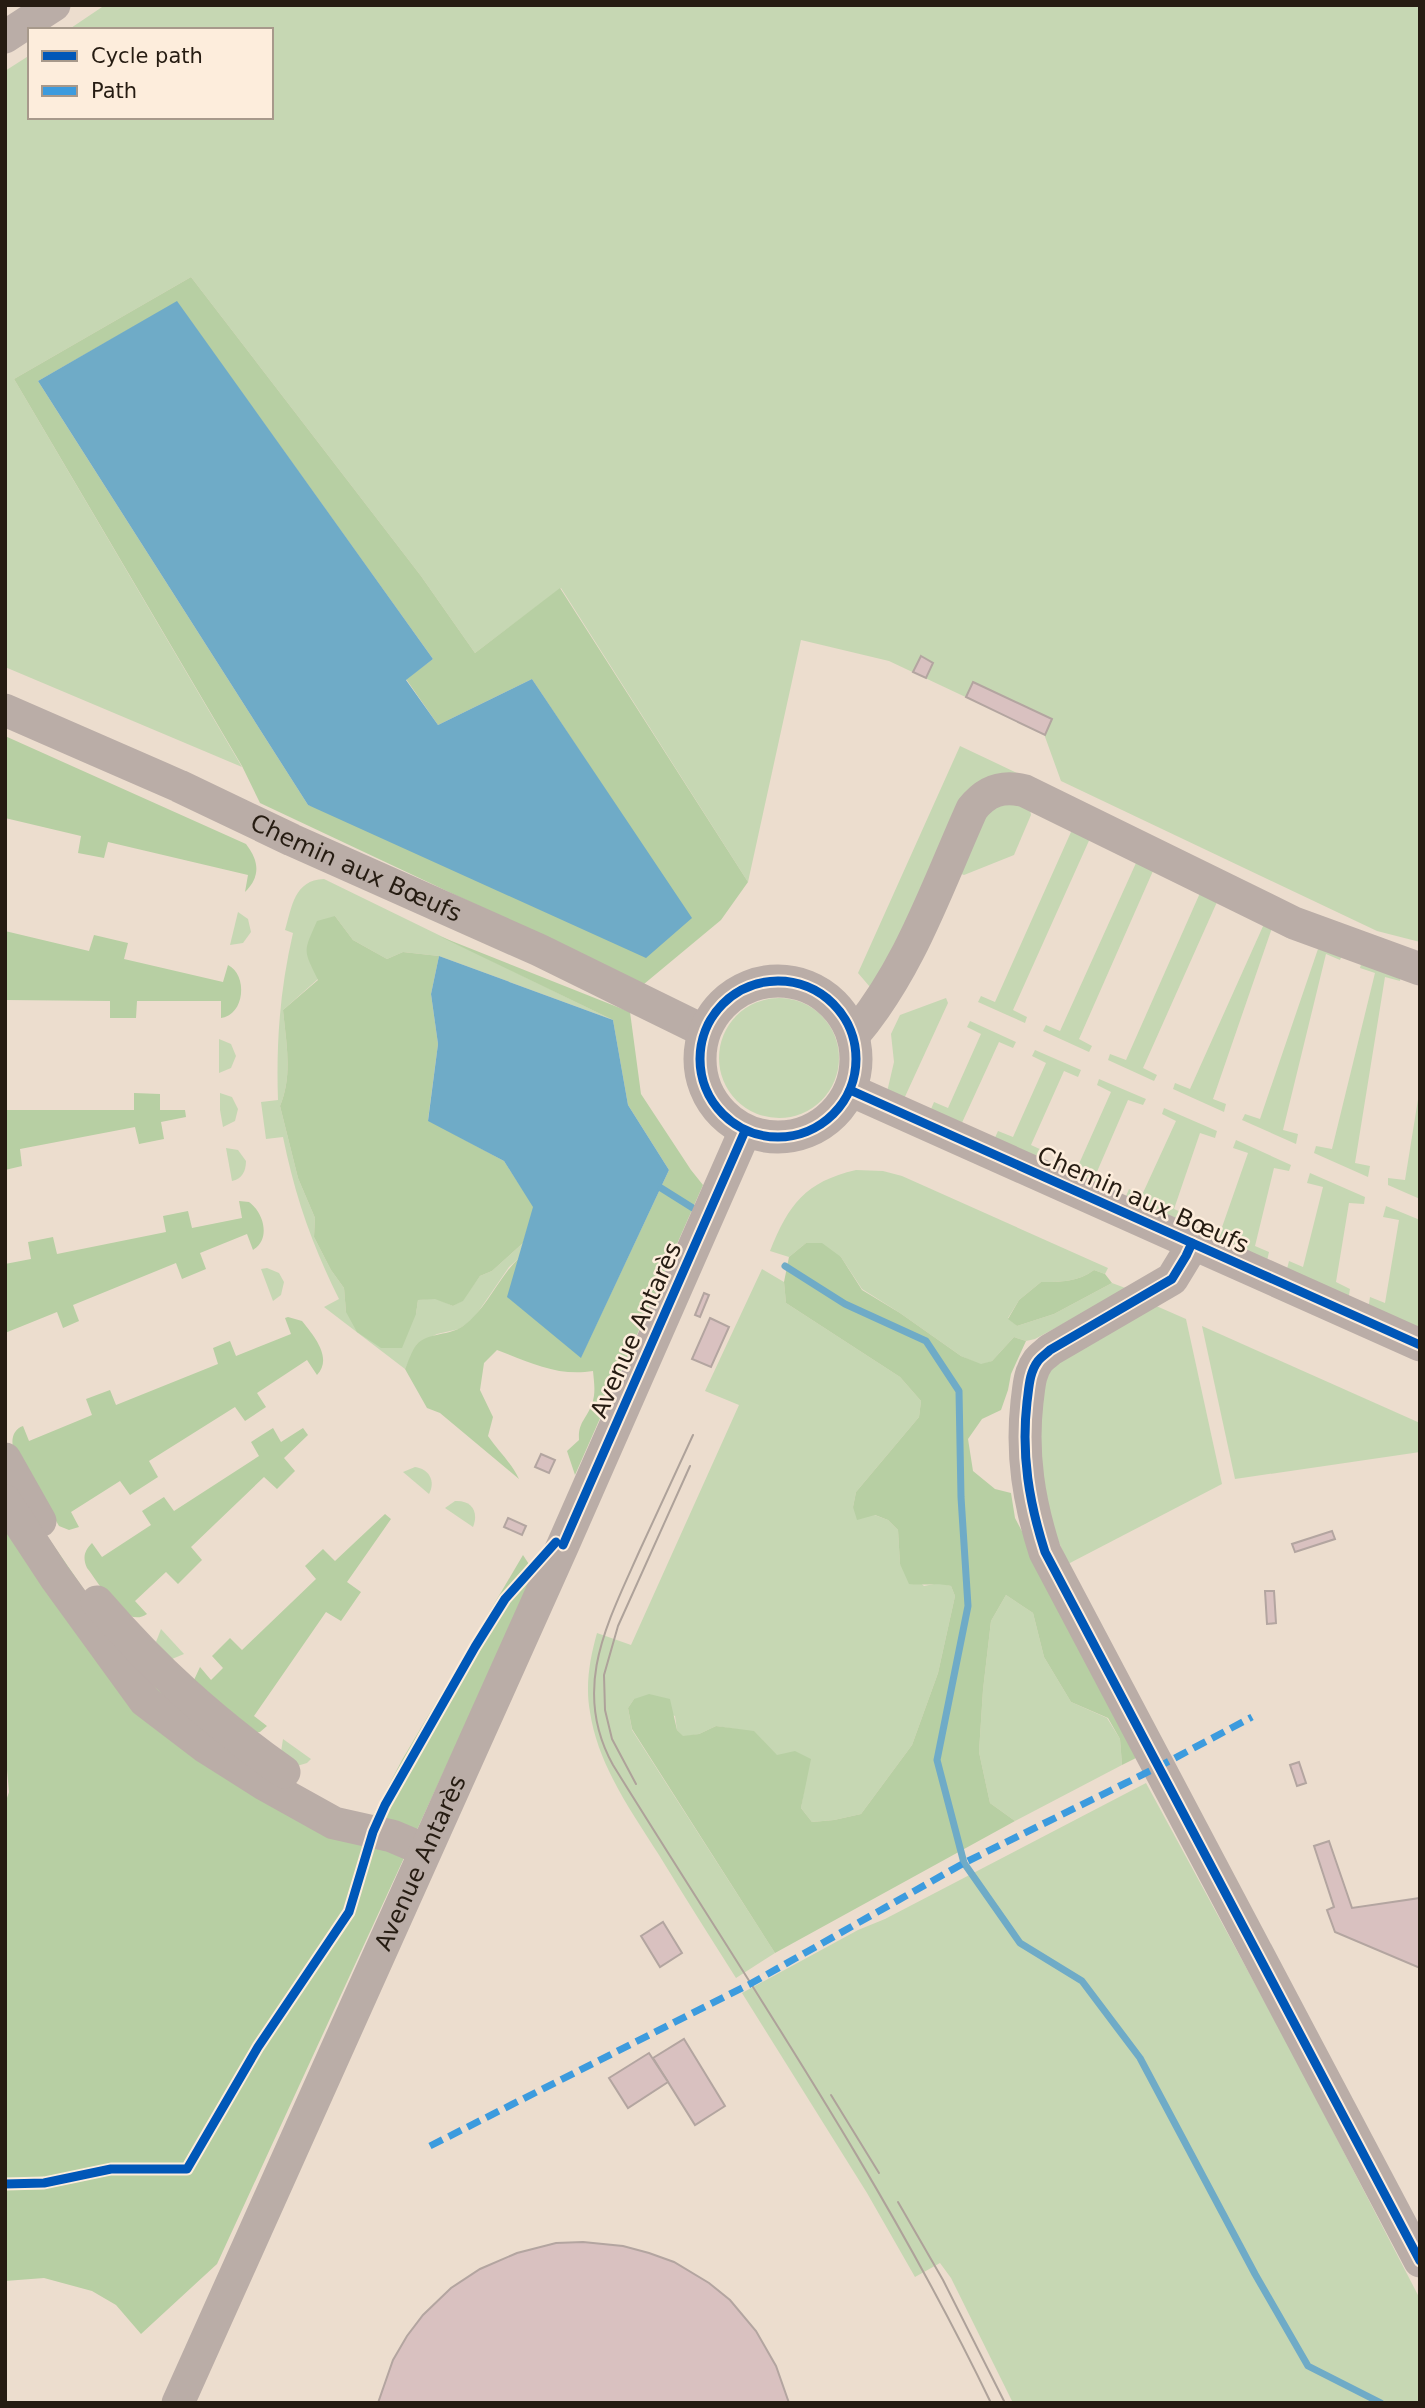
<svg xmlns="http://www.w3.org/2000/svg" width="1425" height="2408" font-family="'DejaVu Sans',sans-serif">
<rect width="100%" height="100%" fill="#ecddce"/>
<g fill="#c6d7b3">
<polygon points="105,5 1420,5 1420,942 1377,931 1061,781 1044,734 889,661 801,640 748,882 561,588 475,653 421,576 191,277 14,379 242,767 5,667 5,71 30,55 30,117 271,117 271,30 68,30"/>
<polygon points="960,746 1032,780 1005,777 885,977 870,987 858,973"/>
<polygon points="1029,803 1031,815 1014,855 964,875 954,871 989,806"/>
<polygon points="1071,832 1092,834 1013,1010 1027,1017 1025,1023 978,1002 981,996 995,1002"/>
<polygon points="1136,863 1153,871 1079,1039 1092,1046 1089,1052 1043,1031 1046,1025 1060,1031"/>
<path d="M324,879L613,1020L439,956L403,952L387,959L353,940L335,916L318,979L283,1010C286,1042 293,1075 280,1106L298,1178L315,1218L314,1237L331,1270L344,1288L346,1312L416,1314L418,1300L435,1298L453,1306L462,1301L480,1276L492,1271L523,1243L519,1258L509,1267L474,1318L459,1329L437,1334L417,1344L405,1369L324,1307L339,1299C312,1245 295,1196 283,1137L266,1139L261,1102L278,1100C276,1043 280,989 293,933L285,930C292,907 294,880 324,879Z"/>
<polygon points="1200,893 1217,902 1143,1068 1157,1075 1154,1081 1108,1060 1110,1054 1126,1060"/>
<polygon points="238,912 248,919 251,932 243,943 230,945"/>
<polygon points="1264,924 1272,928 1213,1099 1226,1104 1224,1112 1173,1089 1175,1083 1190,1089"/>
<polygon points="1318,949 1343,953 1340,960 1326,954 1283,1130 1298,1134 1296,1144 1242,1120 1245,1114 1260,1119"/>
<polygon points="1362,961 1401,974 1400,981 1385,977 1355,1163 1370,1166 1368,1177 1314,1153 1316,1146 1332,1149 1375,973 1360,968"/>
<circle cx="779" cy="1058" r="60"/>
<polygon points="946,998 948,1003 903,1101 887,1092 894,1062 891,1034 900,1015"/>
<polygon points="970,1021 1016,1042 1013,1048 999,1042 960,1127 929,1114 934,1102 948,1108 981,1034 967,1027"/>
<polygon points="219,1039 231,1044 236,1056 231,1068 219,1073"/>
<polygon points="1035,1050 1081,1070 1078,1077 1064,1071 1031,1145 1044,1151 1039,1163 993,1142 998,1131 1013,1137 1046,1063 1032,1056"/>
<polygon points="1099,1079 1146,1099 1143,1105 1128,1100 1096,1174 1109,1180 1104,1192 1059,1171 1064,1160 1078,1166 1111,1092 1097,1085"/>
<polygon points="1420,1087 1420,1199 1388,1185 1388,1178 1405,1180"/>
<polygon points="220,1093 232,1097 238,1109 235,1121 223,1127 220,1110"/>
<polygon points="1164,1108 1217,1131 1215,1138 1200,1133 1174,1209 1188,1215 1183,1227 1124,1201 1129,1189 1142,1195 1176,1121 1162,1114"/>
<polygon points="1236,1140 1291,1165 1289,1171 1274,1168 1255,1246 1269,1252 1266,1265 1202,1235 1206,1224 1221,1230 1248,1153 1233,1148"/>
<path d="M226,1148L238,1150L246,1161C246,1171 242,1179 232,1181Z"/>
<path d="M856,1170L883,1171L902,1176L1108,1268L1105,1274L1094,1270C1078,1282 1061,1282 1041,1282L1019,1300L1008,1318L1017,1326L1054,1314L1112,1283L1128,1289L1035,1339L1026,1341L1014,1337L992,1361L981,1365L961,1356L900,1313L862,1289L841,1257L806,1243L789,1257L770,1251C789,1204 805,1182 856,1170Z"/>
<polygon points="1310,1173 1365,1197 1364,1204 1349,1203 1336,1282 1350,1289 1348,1301 1286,1273 1289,1261 1303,1267 1323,1187 1307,1183"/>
<polygon points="1386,1206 1420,1220 1418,1318 1420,1319 1420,1333 1368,1310 1370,1297 1385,1303 1399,1220 1383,1217"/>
<polygon points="267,1268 279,1273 284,1282 281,1295 273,1301 261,1269"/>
<path d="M762,1269L784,1282L786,1303L900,1377L921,1401L919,1417L856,1492L853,1507L888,1520L898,1530L900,1564L924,1586L939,1583L951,1586L955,1596L938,1673L912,1745L861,1814L834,1820L812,1822L801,1808L805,1785L754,1732L716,1726L699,1734L683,1737L677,1730L675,1716L634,1699L628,1708L632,1730L775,1953L736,1978C710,1937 684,1896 659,1855C631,1811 598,1765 590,1712C585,1685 590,1658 597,1633L631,1645L739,1405L705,1391Z"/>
<polygon points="1154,1305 1186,1319 1222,1484 1068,1564 1053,1528 1038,1450 1046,1370"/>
<polygon points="1202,1326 1420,1423 1420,1452 1235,1479"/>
<path d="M415,1467C429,1469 436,1481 429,1494L403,1472Z"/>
<path d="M455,1501C472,1500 479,1512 473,1527L445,1508Z"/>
<polygon points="1006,1595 1033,1613 1044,1657 1071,1702 1107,1718 1120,1739 1122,1765 1015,1821 990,1803 979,1752 983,1690 991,1621"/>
<polygon points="161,1629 184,1654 172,1659 156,1642"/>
<polygon points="283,1739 311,1759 307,1763 297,1766 281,1752"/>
<polygon points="1146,1783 1292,2052 1420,2299 1420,2403 1013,2403 951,2278 940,2263 915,2277 867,2193 742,1993 858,1930 885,1919"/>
</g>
<g fill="#b7cfa3" fill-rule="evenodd">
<path d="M191,277L421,576L475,653L560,588L748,882L721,920L644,984L260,803L242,766L14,379ZM177,302L433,659L406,679L438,725L532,679L691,919L308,805L38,381Z"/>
<path d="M5,736L246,844C259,861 261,876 245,892L248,875L108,842L104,858L78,853L81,836L5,818Z"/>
<path d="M335,916L353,940L387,959L403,952L439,956L431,994L438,1044L428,1120L504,1161L534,1207L523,1243L492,1271L480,1276L463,1301L453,1306L435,1299L418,1300L416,1314L402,1348H381L357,1332L346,1312L344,1288L331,1270L314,1237L315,1218L298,1178L280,1106C293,1075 286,1042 283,1010L318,980C303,949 303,953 317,921Z"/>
<path d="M5,931L89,951L94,935L128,943L124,959L223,982L228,965C248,975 245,1015 221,1018V1001H137L136,1018H110V1001L5,1000Z"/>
<path d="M439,936L630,1012L641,1094L691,1170L703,1185L575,1475L567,1451L579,1440C578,1422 586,1420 592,1404C596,1393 594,1382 593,1371C558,1377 530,1362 497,1350L484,1363L480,1390L493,1417L488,1436C498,1451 511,1462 519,1479L440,1413L427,1408L405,1369C408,1362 412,1350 417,1344C429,1332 450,1336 463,1326C487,1309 497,1279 519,1258L508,1297L581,1357L669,1170L628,1105L613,1020Z"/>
<polygon points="134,1093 160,1094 160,1110 185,1110 186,1117 161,1122 164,1139 139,1144 135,1127 20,1149 22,1166 5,1170 5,1110 134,1110"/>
<path d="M239,1201L249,1202C264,1213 271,1239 253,1250L247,1234L200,1253L206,1269L182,1279L176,1263L73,1305L79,1321L63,1328L57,1312L5,1333V1264L31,1259L28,1242L53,1237L57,1254L166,1232L163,1216L188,1211L192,1228L242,1218Z"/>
<path d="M806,1243H822L841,1257L862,1290L900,1313L961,1356L981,1364L992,1361L1014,1337L1026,1341L1011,1374L1008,1390L1001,1410L982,1419L968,1439L973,1471L995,1489L1011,1493L1015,1518L1140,1756L1122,1765L1120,1739L1108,1718L1071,1702L1044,1657L1033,1613L1006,1595L991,1621L983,1690L979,1752L990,1803L1015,1821L775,1953L632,1729L628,1708L634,1699L649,1694L670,1699L677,1730L683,1736L699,1734L716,1726L754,1731L777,1755L795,1751L811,1759L801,1808L812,1822L834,1820L861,1814L912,1745L938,1673L955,1596L951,1586C937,1582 924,1586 909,1584L900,1564L898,1530L888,1520L875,1515L857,1520L853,1507L856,1492L919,1417L921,1401L900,1377L786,1303L784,1282L789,1257Z"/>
<path d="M1094,1270L1105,1274L1112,1283L1054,1314L1017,1326L1008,1319L1019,1300L1041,1282C1061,1282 1078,1282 1094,1270Z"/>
<path d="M288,1317L302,1321C314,1336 333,1358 317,1375L307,1360L257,1393L266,1407L245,1421L235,1407L149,1461L158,1477L130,1495L120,1481L71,1512L79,1527L69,1530L59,1526L13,1447C11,1438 14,1429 23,1426L29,1441L92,1415L86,1399L110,1390L116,1405L218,1364L213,1348L230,1341L236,1356L291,1334L285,1318Z"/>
<path d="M273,1428L281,1442L303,1428L308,1435L284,1458L295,1471L277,1489L264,1477L191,1547L202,1560L178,1584L166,1572L135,1601L147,1614C124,1630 100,1584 87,1568C82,1557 85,1550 92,1543L102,1557L151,1525L142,1511L164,1497L174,1511L259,1456L251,1442Z"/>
<polygon points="5,1475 132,1659 239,1761 368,1825 402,1760 523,1555 534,1572 532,1580 217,2264 141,2334 116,2305 92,2291 44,2278 5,2281 5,1804 9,1792 5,1747"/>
<polygon points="385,1514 391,1519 347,1582 361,1592 341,1621 326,1612 254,1716 267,1726 260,1732 254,1733 194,1680 200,1667 211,1680 223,1668 212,1656 230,1638 242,1650 316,1579 305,1566 323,1549 335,1561"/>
</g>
<g fill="#6fabc7">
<polygon points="177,301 433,659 406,680 438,725 532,679 692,918 646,958 308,805 38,381"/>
<polygon points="439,956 613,1020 628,1105 669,1170 581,1358 507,1297 533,1207 504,1161 428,1121 438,1044 431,994"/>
</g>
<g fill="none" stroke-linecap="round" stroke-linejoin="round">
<g stroke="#6fabc7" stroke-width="7">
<polyline points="661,1188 696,1210"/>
<polyline points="785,1266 845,1304 926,1341 959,1391 961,1497 968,1606 937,1760 964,1863 1020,1943 1082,1981 1140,2058 1255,2274 1308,2366 1381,2403"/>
</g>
</g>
<g fill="#d9c1c0" stroke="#b3a5a0" stroke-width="2">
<polygon points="921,656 933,663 926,678 913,672"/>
<polygon points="973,682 1052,719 1045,735 966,697"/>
<polygon points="704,1293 709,1295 700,1317 695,1315"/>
<polygon points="710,1318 729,1327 711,1367 692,1359"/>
<polygon points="541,1454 555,1460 549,1473 535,1467"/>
<polygon points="508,1518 526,1526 522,1535 504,1527"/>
<polygon points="1332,1531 1335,1539 1295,1552 1292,1544"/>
<polygon points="1265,1591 1274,1591 1276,1623 1267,1624"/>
<polygon points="1299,1762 1306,1783 1297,1786 1290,1765"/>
<polygon points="1329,1841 1352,1908 1420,1898 1420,1968 1335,1932 1327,1910 1334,1907 1314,1846"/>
<polygon points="663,1922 682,1953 660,1967 641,1936"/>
<polygon points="684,2039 725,2106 695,2125 653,2058"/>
<polygon points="649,2053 668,2082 628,2108 609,2078"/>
<polygon points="583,2242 623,2246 649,2253 674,2262 709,2283 730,2300 756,2331 776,2366 789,2403 378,2403 393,2360 407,2336 423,2315 451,2288 480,2269 517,2253 556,2243"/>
</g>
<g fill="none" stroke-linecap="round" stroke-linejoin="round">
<g stroke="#baada7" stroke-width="33">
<polyline points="5,37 54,5"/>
<path id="s1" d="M5,710L179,786L292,840L539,950L704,1031"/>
<circle cx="778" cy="1059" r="78"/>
<path d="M853,1036C909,971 937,887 972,809C986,791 1003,785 1025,791L1294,923L1420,969"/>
<polyline points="850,1090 1420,1345"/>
<path d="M1192,1243L1186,1256L1172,1279L1050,1350C1047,1353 1041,1357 1038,1361C1029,1373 1029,1388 1027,1402C1021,1455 1029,1502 1045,1552L1420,2261"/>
<polyline points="5,1459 40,1521"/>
<polyline points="5,1501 55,1577 145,1701 204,1746 264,1784 334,1823 392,1836 425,1850"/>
<path d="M97,1602C156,1670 211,1720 284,1772"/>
<path id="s2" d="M178,2403L563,1545L745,1131"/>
</g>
<g stroke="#aea29a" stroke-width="2">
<path d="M693,1435C675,1474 657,1513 639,1552C607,1624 571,1689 613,1765C743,1975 884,2180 991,2403"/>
<polyline points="636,1784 612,1739 605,1710 604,1675 618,1626 690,1466"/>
<polyline points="831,2095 879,2173"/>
<polyline points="898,2202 943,2280 1005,2403"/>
</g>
<polyline stroke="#3c9bde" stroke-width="7" stroke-dasharray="14 7" stroke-linecap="butt" points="430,2146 750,1984 964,1863 1158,1767 1252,1717"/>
<g stroke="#fdeddc" stroke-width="13">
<g id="cycleway">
<circle cx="778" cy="1059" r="78"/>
<polyline points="850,1090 1420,1345"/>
<path d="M1192,1243L1186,1256L1172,1279L1050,1350C1047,1353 1041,1357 1038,1361C1029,1373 1029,1388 1027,1402C1021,1455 1029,1502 1045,1552L1420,2261"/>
<polyline points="563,1545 745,1131"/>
<polyline points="5,2184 44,2183 111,2169 187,2169 258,2047 349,1912 373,1832 385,1805 475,1647 505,1599 556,1542"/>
</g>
</g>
<use href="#cycleway" stroke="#0057b8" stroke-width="9"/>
</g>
<g text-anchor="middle" stroke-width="5" stroke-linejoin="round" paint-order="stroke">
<g font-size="24" fill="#261c12" stroke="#fdeddc">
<text dy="8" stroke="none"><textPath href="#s1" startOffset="385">Chemin aux Bœufs</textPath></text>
<text transform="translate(1143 1200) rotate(24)" y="8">Chemin aux Bœufs</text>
<text transform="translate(636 1330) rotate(-66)" y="8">Avenue Antarès</text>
<text dy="8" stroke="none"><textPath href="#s2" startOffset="592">Avenue Antarès</textPath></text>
</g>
</g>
<rect width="1425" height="2408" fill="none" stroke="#261c12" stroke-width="14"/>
<rect x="28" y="28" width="245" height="91" fill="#fdeddc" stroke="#a7998b" stroke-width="2"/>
<rect x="42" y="51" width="35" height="10" fill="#0057b8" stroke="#a7998b" stroke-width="2"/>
<text x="91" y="63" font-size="21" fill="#261c12">Cycle path</text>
<rect x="42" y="86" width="35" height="10" fill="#3c9bde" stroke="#a7998b" stroke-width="2"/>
<text x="91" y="98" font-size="21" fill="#261c12">Path</text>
</svg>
